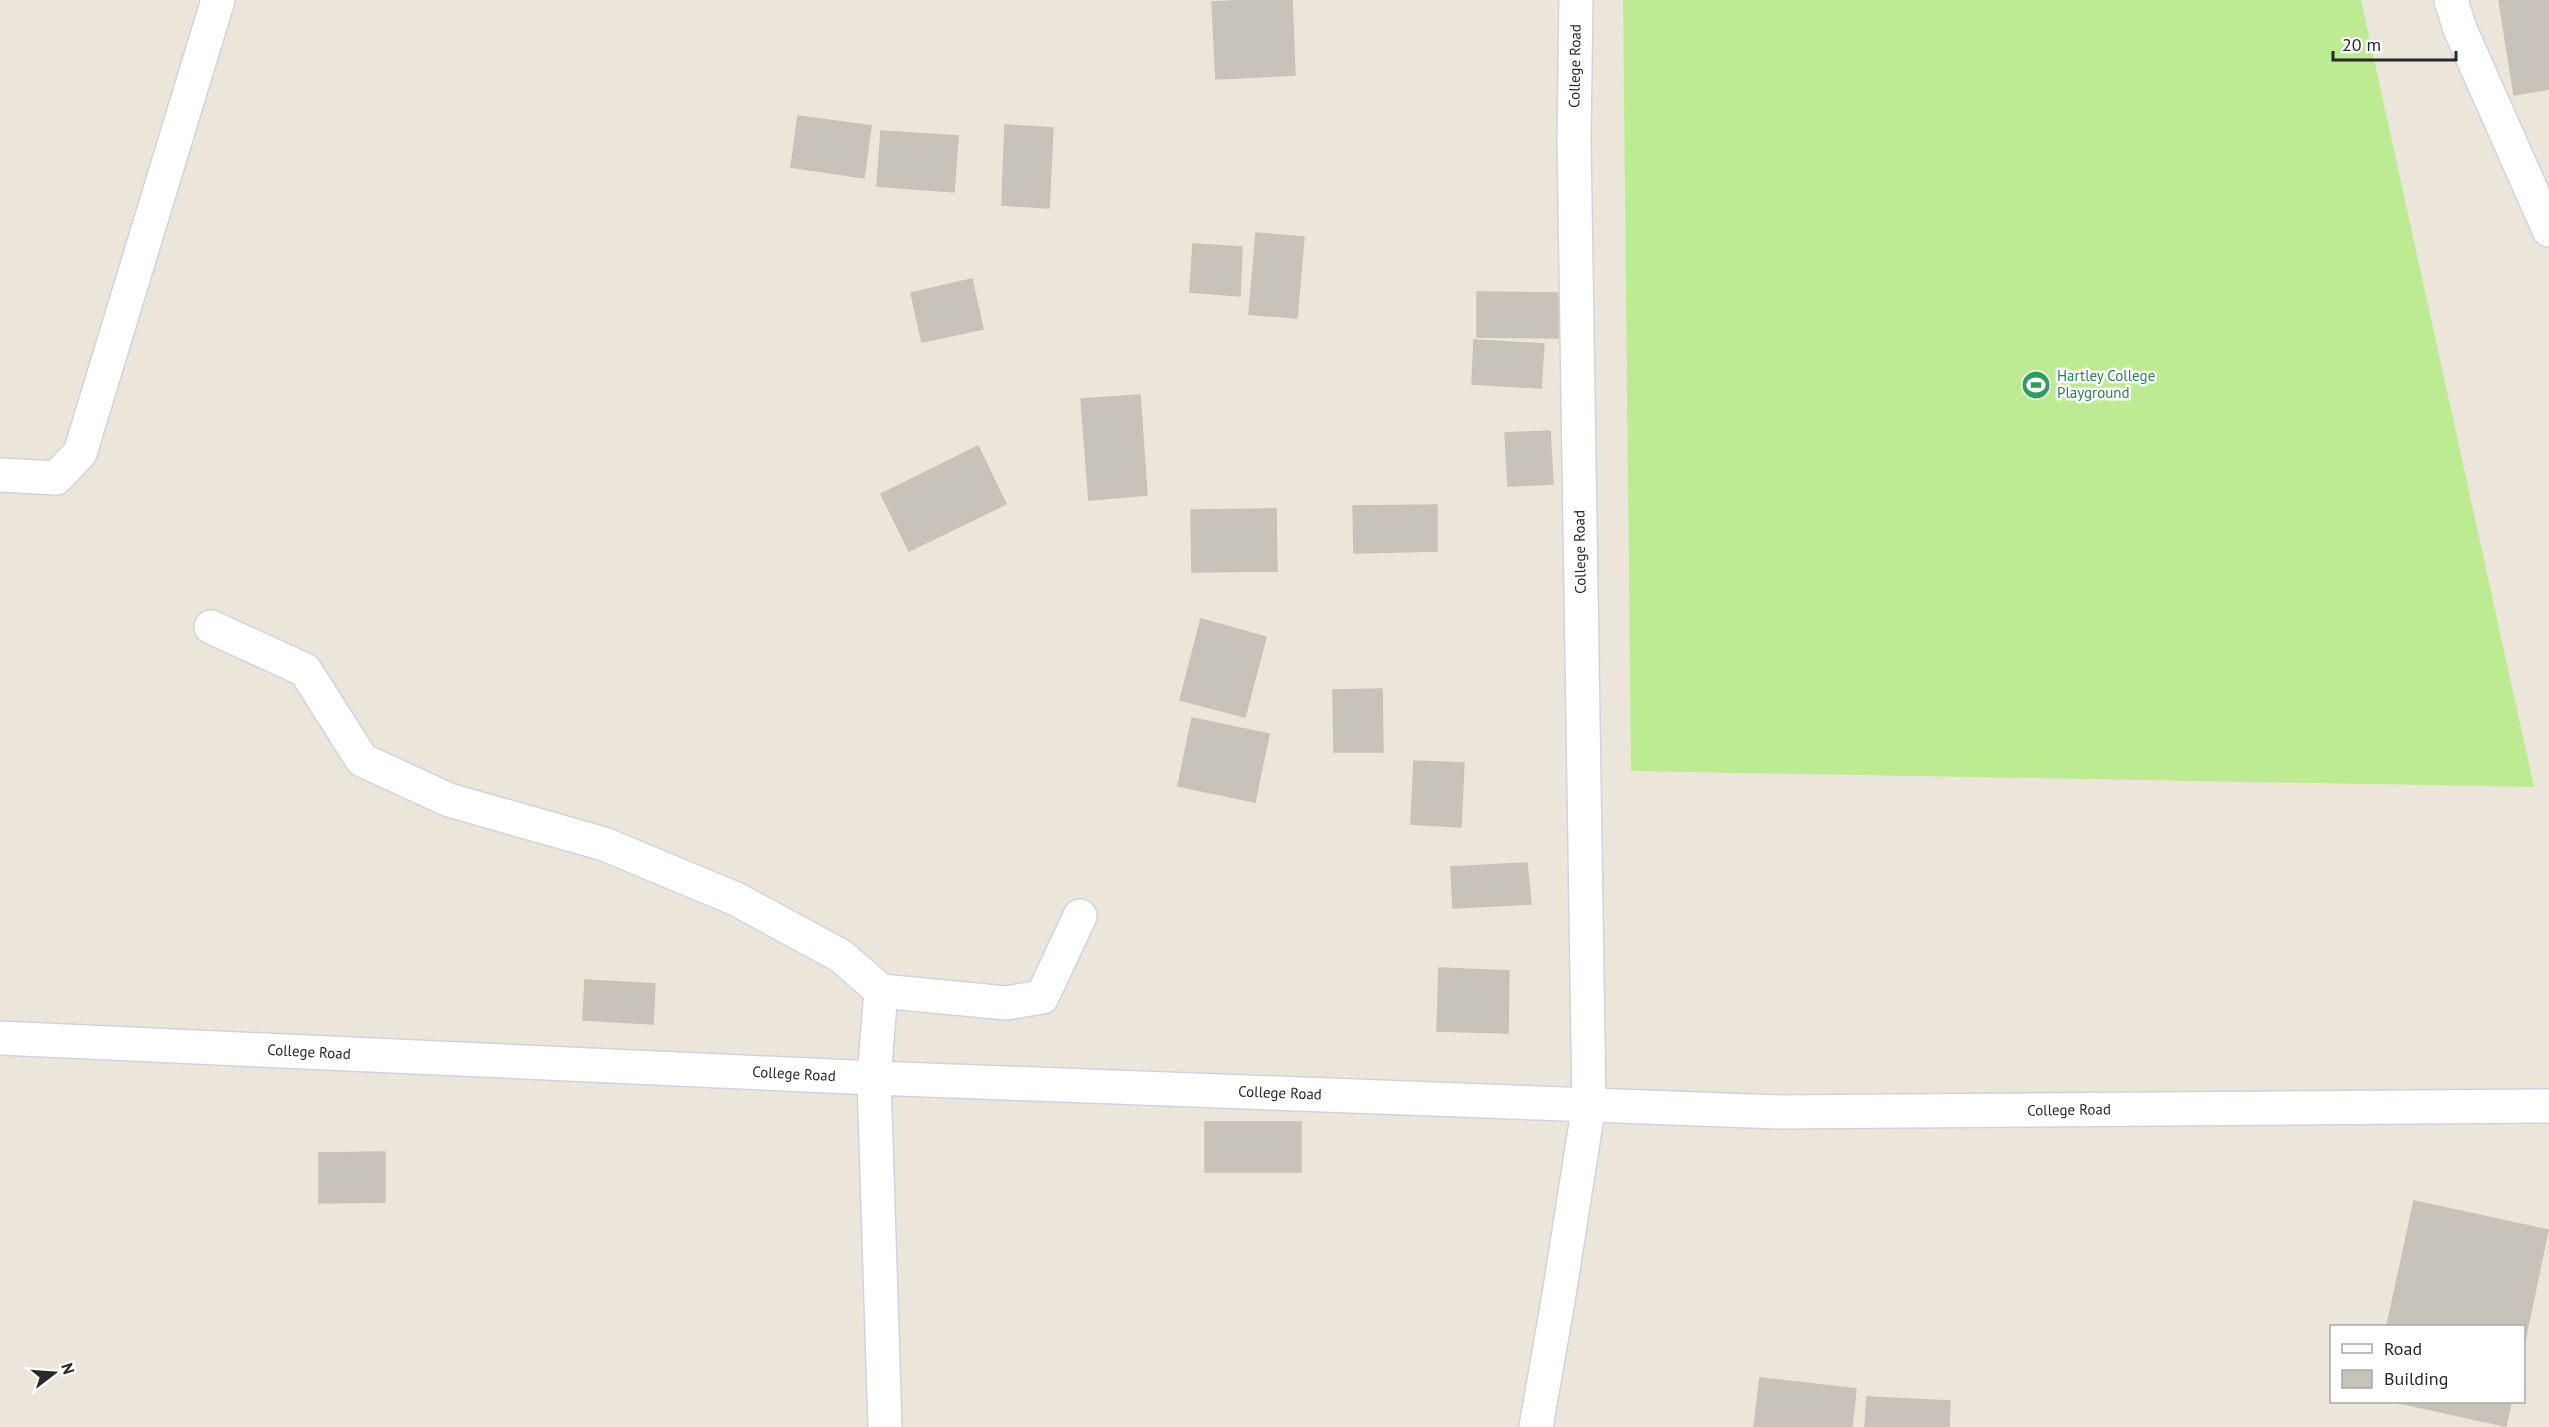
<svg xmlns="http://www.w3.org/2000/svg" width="2549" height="1427" font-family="'PT Sans',sans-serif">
<rect width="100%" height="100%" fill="#ece6da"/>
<polygon fill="#bdeb91" points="1623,0 2361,0 2534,787 1631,771"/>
<g fill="#c7c3ba" stroke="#c7c2b4" stroke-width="1.5">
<polygon points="1251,0 1292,0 1295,75 1216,79 1212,2"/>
<polygon points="2499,0 2549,0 2549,89 2514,95"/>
<polygon points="798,116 871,126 864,178 791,167"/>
<polygon points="1005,125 1053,128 1049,208 1002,205"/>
<polygon points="881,131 958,136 954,192 877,186"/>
<polygon points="1256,233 1304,237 1297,318 1249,314"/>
<polygon points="1193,244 1242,247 1240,296 1190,292"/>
<polygon points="972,279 983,329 922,342 911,293"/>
<polygon points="1477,292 1558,293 1558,338 1477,337"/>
<polygon points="1474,340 1544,344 1541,388 1472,384"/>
<polygon points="1140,395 1147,495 1089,500 1081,399"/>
<polygon points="1550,431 1553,484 1508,486 1505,433"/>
<polygon points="978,446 1006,504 909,551 881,494"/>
<polygon points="1437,505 1437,551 1354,553 1353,506"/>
<polygon points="1276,509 1277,571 1192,572 1191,510"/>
<polygon points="1201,619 1266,637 1245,717 1180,700"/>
<polygon points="1382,689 1383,752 1334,752 1333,690"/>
<polygon points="1192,718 1269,734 1255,802 1178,786"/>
<polygon points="1414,761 1464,763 1461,827 1411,824"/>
<polygon points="1527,863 1531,904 1453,908 1451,867"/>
<polygon points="1439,968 1509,971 1508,1033 1437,1031"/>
<polygon points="585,980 655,984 653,1024 583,1020"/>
<rect x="1205" y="1122" width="96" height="50"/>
<polygon points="385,1152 385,1202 319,1203 319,1153"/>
<polygon points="2414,1201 2548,1230 2524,1345 2524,1326 2387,1326"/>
<polygon points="1760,1378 1856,1389 1852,1427 1754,1427"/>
<polygon points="1867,1397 1950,1401 1949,1427 1865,1427"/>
<polygon points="2395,1402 2511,1402 2506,1426"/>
</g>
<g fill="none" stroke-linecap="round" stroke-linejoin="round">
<g stroke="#d0d2e3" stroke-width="36">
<g id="street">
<polyline points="2451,0 2460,29 2549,230"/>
<polyline points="0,475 56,478 80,453 218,0"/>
<polyline points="211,627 305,670 362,760 449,800 604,844 736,899 841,956 881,991 874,1078 885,1427"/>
<polyline points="881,991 1006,1003 1042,997 1080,916"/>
<polyline points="0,1038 874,1078 1779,1112 2549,1106"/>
<polyline points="1536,1427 1558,1301 1589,1104 1574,138 1576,0"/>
</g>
</g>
<use href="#street" stroke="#fff" stroke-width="33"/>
</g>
<defs>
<g id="stadium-disc" transform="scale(1.5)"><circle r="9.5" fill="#2e9e5b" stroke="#fff"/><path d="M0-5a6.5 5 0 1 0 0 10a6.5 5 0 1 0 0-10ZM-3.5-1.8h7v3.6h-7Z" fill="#fff"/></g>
</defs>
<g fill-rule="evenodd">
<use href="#stadium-disc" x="2036" y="385"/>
</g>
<g text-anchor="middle" stroke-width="5" stroke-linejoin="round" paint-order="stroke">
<g font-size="15" fill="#292929" stroke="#fff">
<text transform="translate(1575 66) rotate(-89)" y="5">College Road</text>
<text transform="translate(1580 552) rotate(-91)" y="5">College Road</text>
<text transform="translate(309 1052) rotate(3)" y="5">College Road</text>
<text transform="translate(794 1074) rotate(3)" y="5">College Road</text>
<text transform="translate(1280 1093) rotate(2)" y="5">College Road</text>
<text transform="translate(2069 1110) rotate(-1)" y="5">College Road</text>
</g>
<g font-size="15" fill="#27864d" stroke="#fff" text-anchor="start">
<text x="2057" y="381">Hartley College<tspan x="2057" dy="17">Playground</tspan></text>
</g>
</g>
<rect x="2330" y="1325" width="195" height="78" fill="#ffffff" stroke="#a9a9a9" stroke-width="1.5"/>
<rect x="2342" y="1344" width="30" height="9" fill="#ffffff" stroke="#a9a9a9" stroke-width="1.5"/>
<text x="2384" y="1355" font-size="18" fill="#292929">Road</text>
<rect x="2342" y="1370" width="30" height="18" fill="#c7c3ba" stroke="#a9a9a9" stroke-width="1.5"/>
<text x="2384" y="1385" font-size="18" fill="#292929">Building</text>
<g transform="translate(54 1373) rotate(73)" stroke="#ffffff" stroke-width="4.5" paint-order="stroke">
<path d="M0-4.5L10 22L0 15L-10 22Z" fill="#292929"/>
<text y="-9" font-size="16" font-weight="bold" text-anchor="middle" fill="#292929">N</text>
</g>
<path d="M2333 51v9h123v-9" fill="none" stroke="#292929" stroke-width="3"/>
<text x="2342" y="51" font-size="18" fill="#292929" stroke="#ffffff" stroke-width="4.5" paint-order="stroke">20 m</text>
</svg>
